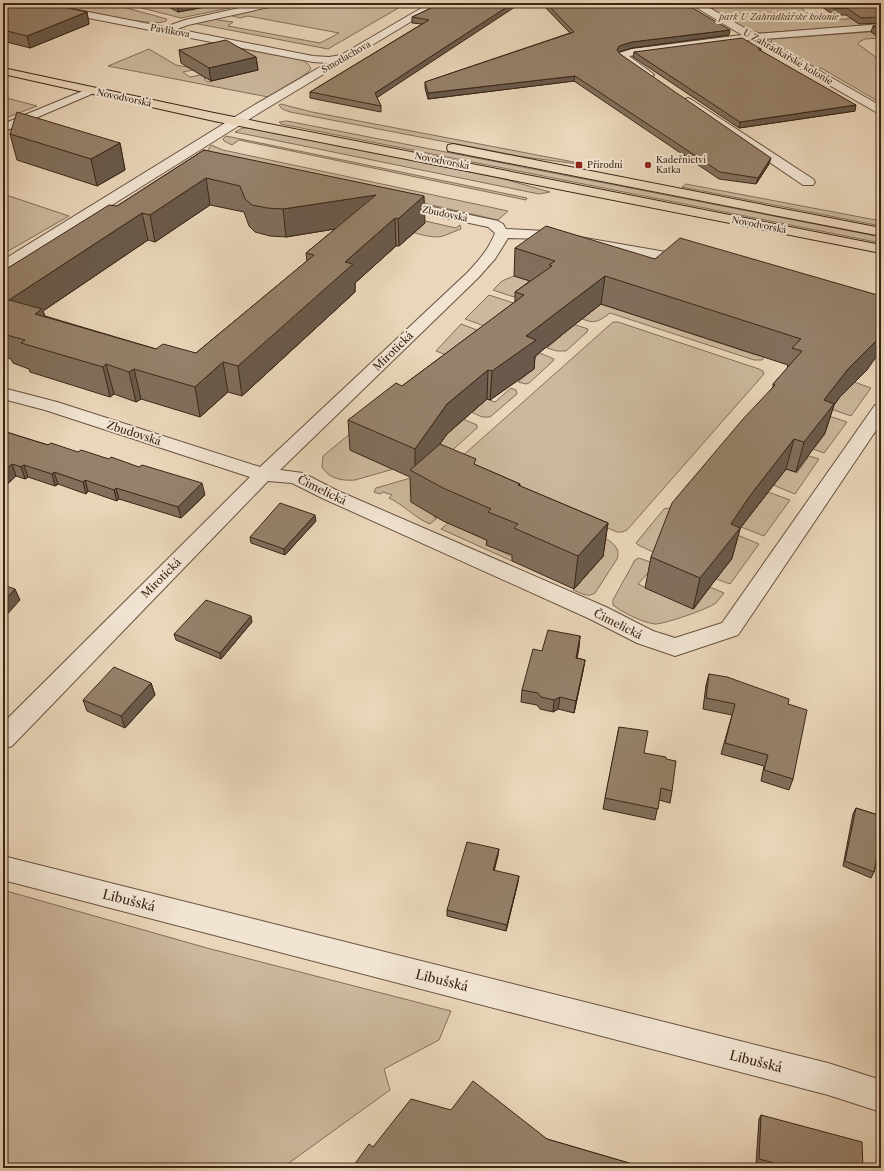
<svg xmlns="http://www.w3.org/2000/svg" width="884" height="1171" font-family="'Libre Caslon Text',serif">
<rect width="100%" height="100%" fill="#ead6ba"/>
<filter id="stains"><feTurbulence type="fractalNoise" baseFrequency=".005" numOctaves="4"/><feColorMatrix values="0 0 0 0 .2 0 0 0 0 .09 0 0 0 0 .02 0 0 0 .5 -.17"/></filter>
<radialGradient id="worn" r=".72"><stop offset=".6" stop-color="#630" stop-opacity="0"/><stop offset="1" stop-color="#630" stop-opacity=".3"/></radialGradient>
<g fill="#ccb89e" stroke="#836e5a">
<path d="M55,3H108L167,19L166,21C152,28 77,9 58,5Z"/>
<polygon points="122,3 172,3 191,10 222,3 253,3 181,18"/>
<polygon points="286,3 407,3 328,49 193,23 212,19 233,22 228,26 320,43 339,33 248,16 240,18 232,16 232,14"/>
<polygon points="706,3 795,3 810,15 828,20 879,17 881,19 881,24 761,33 745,29 710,9 714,8"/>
<polygon points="881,31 881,38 865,39 859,42 858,44 881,61 881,103 821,68 816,69 770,44 772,39"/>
<path d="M236,48L299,59C304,61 309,63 311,69L306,74L268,97L108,66L149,49L176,65L187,67L193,70L183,72L190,77L200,75L206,78L204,79L208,82L258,69L248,63Z"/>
<polygon points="3,97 37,106 3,119"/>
<polygon points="281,104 312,112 579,163 578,164 524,157 290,112 282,109 279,105"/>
<polygon points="287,121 881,237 881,243 281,124 279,122"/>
<polygon points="243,128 252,128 500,178 550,192 539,194 235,132"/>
<polygon points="226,136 527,198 526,200 239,140 232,145 224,141 223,139"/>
<polygon points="211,145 223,150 508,211 498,220 210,155 208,150"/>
<polygon points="686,184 881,221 881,226 682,187"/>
<polygon points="3,194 69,216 3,254"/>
<path d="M359,206L456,228L460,225L461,229C454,231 444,237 437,237C410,236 382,218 359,206Z"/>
<polygon points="514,276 559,290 535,304 493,290 502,281"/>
<polygon points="489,295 529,308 507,334 465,319"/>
<path d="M579,297L753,354L765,357L762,360H754L610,313C593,326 593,322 573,316Z"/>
<polygon points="567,322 588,329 587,332 566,351 557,351 547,348 561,336"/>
<polygon points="613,322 618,322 759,369 763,371 764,374 627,530 622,532 617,532 462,464 459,459"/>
<polygon points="461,324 501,339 477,367 436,351"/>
<polygon points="540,353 554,359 553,361 529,383 526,384 518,382 533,369 526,366"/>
<polygon points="843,378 871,388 851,416 831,409 841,395"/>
<polygon points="511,388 516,390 517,394 490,417 482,417 471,412 487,399 495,402"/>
<polygon points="826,415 847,422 824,453 813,449 825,434 815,430"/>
<polygon points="463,419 477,425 477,428 448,454 439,454 437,431 446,434"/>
<path d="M357,428L350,450L392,469L422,461L355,480C342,481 329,479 322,467L323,456Z"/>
<polygon points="809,456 819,459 795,494 773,485 786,469 797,473"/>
<path d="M438,470L437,514L434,517L437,518L430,524C415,518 404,505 389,498L392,495L383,492L380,494L374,492L376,488Z"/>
<polygon points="768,492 790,500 764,536 741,527"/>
<polygon points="668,508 672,509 662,556 638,545 636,543 664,509"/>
<polygon points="448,523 490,542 488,545 515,558 512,561 441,529"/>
<polygon points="735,534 759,544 730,584 716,579 732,559"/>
<path d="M603,537C612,542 621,548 617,559L595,593C587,598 581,593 573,590L604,556L602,555Z"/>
<path d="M639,558L656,564L638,584L694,609L710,587L724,593C721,596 719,600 716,603C708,609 665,624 655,624C644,623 621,612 613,605V600L635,560Z"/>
<polygon points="3,890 207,948 451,1011 439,1040 384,1069 390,1090 282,1168 3,1168"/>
</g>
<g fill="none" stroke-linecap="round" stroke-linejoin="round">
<g stroke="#66513f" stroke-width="2">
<g id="minor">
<polygon points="22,3 42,3 165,27 185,20 262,3 280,3 278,5 188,25 177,29 313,56 329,57 341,55 430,3 442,3 259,113 8,270 3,272 3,260 251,107 327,63 313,62 27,6"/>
<polygon points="689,3 701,3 755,34 881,24 881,30 764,39 881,106 881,115 751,40 629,56 652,73 654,75 648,78 644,77 621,61 618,55 619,53 632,49 742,35"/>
<polygon points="90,88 94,89 96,91 94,93 3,132 3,124"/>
<polygon points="688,98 692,100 813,179 815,182 813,185 803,185 684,104 682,102 684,100"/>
<path d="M395,199L498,221L503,224L506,229L545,231L689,256L694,258L697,261L694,264L689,266L545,239L508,238L495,259L478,278L280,470L303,473L336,490L606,607L653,631L675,638L722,623L875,405L881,404V423L738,635L675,656L637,643L590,619L322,498L292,483L268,481L12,746L3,749V723L250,477L45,410L3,399V388L57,402L260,467L468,272C479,260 489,249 495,233L488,227L390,206L388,203L390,200Z"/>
<polygon points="3,856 828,1063 881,1080 881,1112 828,1095 3,880"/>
</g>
</g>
<g stroke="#3a2516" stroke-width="2">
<g id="major">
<polygon points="3,68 214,113 881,245 881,253 214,121 3,74"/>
<polygon points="453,144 881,228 881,236 448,151 447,148 448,145"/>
</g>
</g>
<use href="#minor" fill="#f1e4d2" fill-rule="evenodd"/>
<use href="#major" fill="#ead6ba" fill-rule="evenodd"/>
</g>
<g fill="#816f5c" stroke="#3a2516" fill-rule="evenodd">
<polygon points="3,3 87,12 89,24 30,48 3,41"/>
<polygon points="161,3 225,3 178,12"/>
<polygon points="442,3 377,98 381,106 381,112 310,98 310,92 422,24 412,23 412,17"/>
<polygon points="541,3 681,3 729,35 632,48 618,52 620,54 769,164 756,184 719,179 574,81 428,99 425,88 425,82 570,33"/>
<polygon points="817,3 881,3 881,23 859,24 846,15 833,15"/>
<polygon points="881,25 881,39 871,32 873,26"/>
<polygon points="761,49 761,51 855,111 739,128 633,57 634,52"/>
<polygon points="179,50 256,57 258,70 211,81 181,63"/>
<polygon points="10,134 120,143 125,170 97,186 17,160"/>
<path d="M204,150L425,223L399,246H396L355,283V292L242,396L228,392L200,417L141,399L136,402L114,394L110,397L30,372L29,369L13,363L11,359L3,356V271L117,206ZM210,205L244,212L249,226L255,232L270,236L286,237L335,229L306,253L307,261L196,353L156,349L45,316L43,311L148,240L155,242Z"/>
<polygon points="515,248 655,259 867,370 839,398 834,405 825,433 796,472 786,469 741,527 740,529 732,558 693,609 645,588 651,557 773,388 773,384 787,369 788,365 601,304 535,356 534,369 490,400 487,399 447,434 439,445 476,465 520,484 520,486 608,523 603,556 574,589 512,561 512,555 486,545 487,540 443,521 411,502 410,477 350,450 348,420 402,386 515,302 515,292 530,281 514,276"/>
<polygon points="3,431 48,445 205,495 181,518 119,499 117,501 88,491 86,494 58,484 55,486 28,477 25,479 16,476 3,488"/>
<polygon points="316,521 285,555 251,543 250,537"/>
<polygon points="252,622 221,659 176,640 174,634"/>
<polygon points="580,636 577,658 585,660 583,671 574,713 558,709 553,712 540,709 537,705 521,702 522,690 542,651"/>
<polygon points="709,674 788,704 793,779 789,790 761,781 764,766 721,754 732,715 703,709 706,685"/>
<polygon points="151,683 155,695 125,728 87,711 83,700"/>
<polygon points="619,727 644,753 666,759 672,791 670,803 659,800 655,820 603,809"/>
<polygon points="856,808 881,816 881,859 877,858 874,872 871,878 843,866 853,814"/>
<polygon points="498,855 494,870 518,882 506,931 447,916 447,910"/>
<polygon points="761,1115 863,1168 772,1168 756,1164 759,1119"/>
<polygon points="547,1139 646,1168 352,1168 373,1147"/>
</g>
<g fill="#695a4b" stroke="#3a2516">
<polygon points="177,3 225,3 178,12"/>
<polygon points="513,3 521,3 375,99 375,93"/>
<polygon points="87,12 89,24 30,48 27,36"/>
<polygon points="730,30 729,35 632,48 619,52 617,56 617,50 619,46 632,42"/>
<polygon points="256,57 258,70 211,81 209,68"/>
<polygon points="575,76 574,81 428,99 428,93"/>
<polygon points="856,105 855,111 739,128 740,122"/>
<polygon points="120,143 125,170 97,186 91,159"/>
<polygon points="771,158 769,164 756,184 758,178"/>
<polygon points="206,178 210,205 155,242 150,215"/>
<polygon points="376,195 377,222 286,237 283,209"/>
<polygon points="424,196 425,223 399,246 398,219"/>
<polygon points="142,213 148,240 43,311 51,338 9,300"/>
<polygon points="395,218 396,246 355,283 355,292 242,396 238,366 345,262"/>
<polygon points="605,276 601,304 535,356 534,369 490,400 492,371 526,336"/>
<polygon points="881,334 881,350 867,370 839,398 834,405 825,433 796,472 804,442 824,400 848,369"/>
<polygon points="223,362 228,392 200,417 195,387"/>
<polygon points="106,364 114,394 110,397 103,367"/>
<polygon points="134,369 141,399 136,402 129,372"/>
<polygon points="488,370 487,399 447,434 419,474 415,472 415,449 447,404"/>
<polygon points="794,439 786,469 741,527 740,529 732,558 693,609 700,578 731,524 749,497"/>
<polygon points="12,464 16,476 3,488 3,472"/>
<polygon points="24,465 28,477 25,479 21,467"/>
<polygon points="54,472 58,484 55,486 52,474"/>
<polygon points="85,480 88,491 86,494 83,482"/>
<polygon points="202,483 205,495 181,518 178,507"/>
<polygon points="116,488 119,499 117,501 114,490"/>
<polygon points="315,515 316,521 285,555 284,549"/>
<polygon points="608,523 603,556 574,589 578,556"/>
<polygon points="15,589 20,600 3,619 3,602"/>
<polygon points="251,616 252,622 221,659 220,653"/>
<polygon points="580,636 579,648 575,670 576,658"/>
<polygon points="585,660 583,671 574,713 576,701"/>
<polygon points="151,683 155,695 125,728 121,716"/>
<polygon points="560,697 558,709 553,712 554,700"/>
<polygon points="499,849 498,855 493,876 493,870"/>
<polygon points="519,876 518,882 506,931 507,925"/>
</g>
<g fill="#96816b" stroke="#3a2516" fill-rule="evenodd">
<polygon points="3,3 43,3 87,12 27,36 3,30"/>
<polygon points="442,3 513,3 375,93 381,106 310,92 429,20 412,17"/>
<polygon points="546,3 681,3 689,7 691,7 730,30 632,42 619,46 617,50 620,54 771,158 758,178 720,172 575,76 428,93 425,82 574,32"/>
<polygon points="827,3 881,3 881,17 861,18 847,8 835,9"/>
<polygon points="881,25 881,31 873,26"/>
<polygon points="742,38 761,49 758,49 856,105 740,122 634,52"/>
<polygon points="226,40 256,57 209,68 179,50"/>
<polygon points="17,112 120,143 91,159 10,134"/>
<path d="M204,150L424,196L398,219L395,218L345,262L353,264L238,366L223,362L195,387L134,369L129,372L106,364L103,367L21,343L25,340L3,334L7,331L3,330V271L109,205L117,206ZM206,178L240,186L245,199L252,205L267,208L283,209L376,195L306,253L314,255L196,353L163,344L156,349L35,314L42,309L9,300L142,213L150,215Z"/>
<polygon points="546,226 655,259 680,238 881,296 881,334 876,341 848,369 824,400 834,404 804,442 794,439 749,497 731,524 740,528 700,578 651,557 672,503 743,419 775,385 773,384 802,351 792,348 801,339 605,276 526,336 536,340 492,371 488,370 447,404 415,449 348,420 396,383 402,386 524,295 515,292 552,266 549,265 555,261 515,248"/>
<polygon points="3,431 48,445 51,443 78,452 81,450 109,459 111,457 139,467 142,465 202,483 178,507 116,488 114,490 85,480 83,482 54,472 52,474 24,465 21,467 12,464 3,472"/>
<polygon points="440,444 476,459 474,464 520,484 518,485 608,523 578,556 514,528 518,524 488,512 491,509 443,488 410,470"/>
<polygon points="280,503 315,515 284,549 250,537"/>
<polygon points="3,585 15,589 3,602"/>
<polygon points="206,600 251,616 220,653 174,634"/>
<polygon points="548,630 580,636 576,658 585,660 576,701 560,697 554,700 541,697 538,693 522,690 533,649 542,651"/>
<polygon points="114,667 151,683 121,716 83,700"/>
<polygon points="709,674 727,677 789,699 788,704 807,710 793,779 764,770 768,755 725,743 735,704 706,698"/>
<polygon points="619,727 648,731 644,753 666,757 666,759 676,761 672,791 661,788 658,809 605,798"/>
<polygon points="856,808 881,816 881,852 878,851 874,872 845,861"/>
<polygon points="467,842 499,849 493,870 519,876 507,925 447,910"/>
<polygon points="473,1081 547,1139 646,1168 473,1168 469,1164 466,1168 352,1168 369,1144 373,1147 411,1099 451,1110"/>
<polygon points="761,1115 862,1142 863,1168 792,1168 759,1159"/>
</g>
<g fill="#8f2418" stroke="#f1e4d2" stroke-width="1.5">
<rect x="575" y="161" width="8" height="8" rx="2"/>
<circle cx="648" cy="165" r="4"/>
</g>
<g text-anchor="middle" stroke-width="4" stroke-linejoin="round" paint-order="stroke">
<g font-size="9" font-style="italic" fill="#5e4a38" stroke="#f1e4d2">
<text x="779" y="20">park U Zahrádkářské kolonie</text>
</g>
<g font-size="9" fill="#3a2516" stroke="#f1e4d2">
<text transform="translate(170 31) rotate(10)" y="3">Pavlíkova</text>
<text transform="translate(346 57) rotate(-30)" y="3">Smotlachova</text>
<text transform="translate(788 57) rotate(30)" y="3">U Zahrádkářské kolonie</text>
<text transform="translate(124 98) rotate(12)" y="3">Novodvorská</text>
<text transform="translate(442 161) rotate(11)" y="3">Novodvorská</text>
<text transform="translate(445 214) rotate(12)" y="3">Zbudovská</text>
<text transform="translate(759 225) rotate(11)" y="3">Novodvorská</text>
</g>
<g font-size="9" fill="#3a2516" stroke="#f1e4d2" text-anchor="start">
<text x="656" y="163">Kadeřnictví<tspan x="656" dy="10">Katka</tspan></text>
<text x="587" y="168">Přírodní</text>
</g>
<g font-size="11" fill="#3a2516" stroke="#f1e4d2">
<text transform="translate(393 351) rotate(-44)" y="4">Mirotická</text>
<text transform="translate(134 433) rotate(18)" y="4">Zbudovská</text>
<text transform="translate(322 490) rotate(26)" y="4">Čimelická</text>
<text transform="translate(161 578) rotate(-45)" y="4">Mirotická</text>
<text transform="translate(618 624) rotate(27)" y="4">Čimelická</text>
</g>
<g font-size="13" fill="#3a2516" stroke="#f1e4d2">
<text transform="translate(129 900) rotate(14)" y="5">Libušská</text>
<text transform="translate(442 980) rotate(14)" y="5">Libušská</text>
<text transform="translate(756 1061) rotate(14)" y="5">Libušská</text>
</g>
</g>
<rect width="884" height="1171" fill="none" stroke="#ead6ba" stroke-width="16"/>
<rect x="4" y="4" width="876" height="1163" fill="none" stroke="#3a2516" stroke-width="2"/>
<rect x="8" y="8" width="868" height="1155" fill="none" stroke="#3a2516"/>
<rect width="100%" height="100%" filter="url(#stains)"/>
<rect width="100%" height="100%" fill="url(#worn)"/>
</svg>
